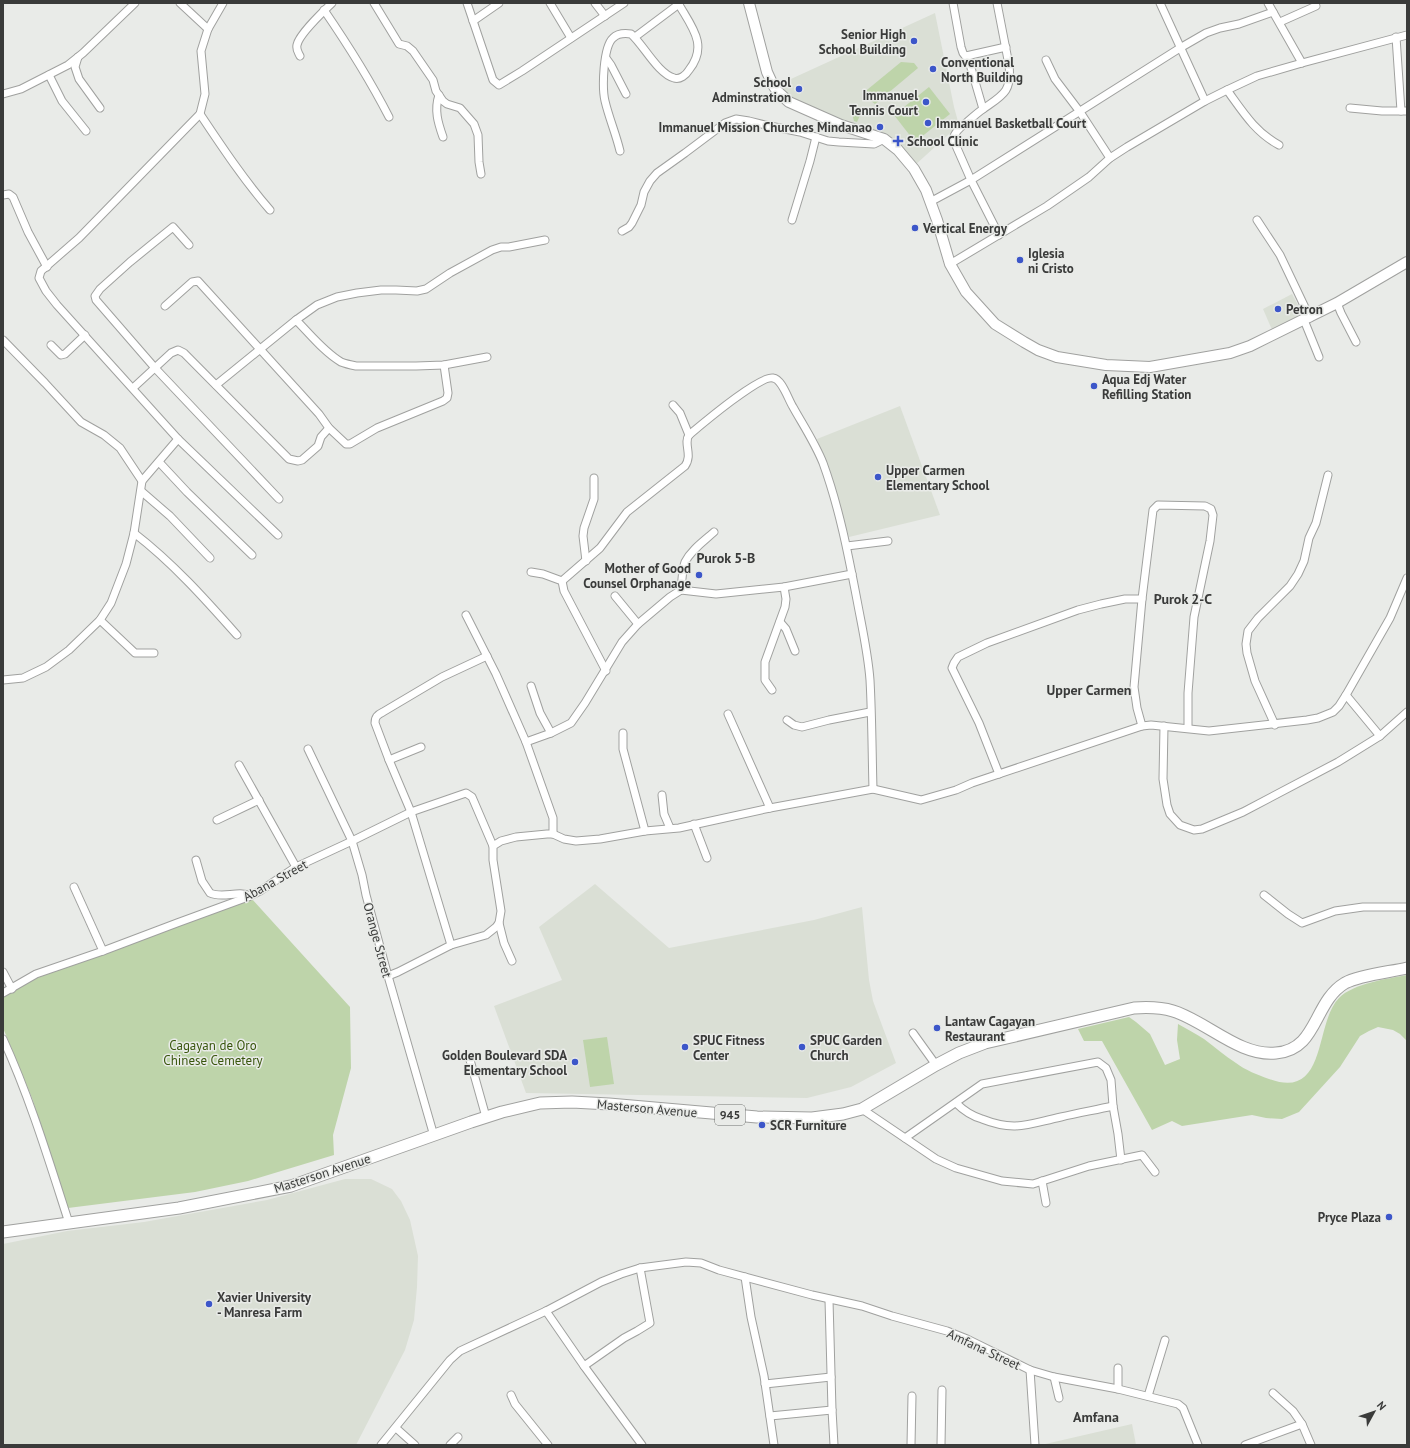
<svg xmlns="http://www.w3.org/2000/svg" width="1410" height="1448" font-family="'PT Sans',sans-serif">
<rect width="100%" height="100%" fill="#e9ebe8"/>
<g fill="#dadfd5">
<polygon points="935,13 954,107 959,125 914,166 882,138 801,107 783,93 780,84"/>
<polygon points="1292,294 1304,316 1273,332 1263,309"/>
<polygon points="900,406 940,515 849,537 817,439"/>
<polygon points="595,884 669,948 814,920 862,907 869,980 873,1001 896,1063 851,1087 807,1098 526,1093 494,1006 562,980 539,927"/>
<polygon points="345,1179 371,1179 392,1189 401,1201 410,1220 418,1256 417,1287 414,1320 405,1350 356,1445 3,1445 3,1244 67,1231 144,1222 267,1200"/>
<polygon points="1132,1424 1136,1445 1041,1445"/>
</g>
<g fill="#bed4aa">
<polygon points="901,62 914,63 918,68 875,104 862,94"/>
<polygon points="929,87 950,114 915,142 894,115"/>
<polygon points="858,107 863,109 857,122 854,121 853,117"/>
<polygon points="252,899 350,1007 351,1068 333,1135 334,1155 248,1181 195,1192 68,1208 32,1098 3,1028 3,995 37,975"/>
<path d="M1407,975V1041L1400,1034L1393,1030L1378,1027L1369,1031L1360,1036L1340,1067L1299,1112L1282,1119L1266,1118L1252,1115L1182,1126L1172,1121L1152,1130L1102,1041H1084L1078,1029L1129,1017L1136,1022L1150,1034L1165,1065L1180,1059L1177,1040L1178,1024C1187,1029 1196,1034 1204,1039C1215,1047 1225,1056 1236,1063C1245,1070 1258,1075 1269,1079C1328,1101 1314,1023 1339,998C1354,983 1387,979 1407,975Z"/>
<polygon points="607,1037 614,1084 590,1087 583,1040"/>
</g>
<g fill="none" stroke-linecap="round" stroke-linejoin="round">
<g stroke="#a0a19f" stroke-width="9">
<g id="street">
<polyline points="180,3 208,29"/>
<polyline points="223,3 208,29 201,51 205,94 200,114 79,238 41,271 39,278 46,291 57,305 178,439 278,535"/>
<polyline points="374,3 399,44 407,46 413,51 433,80 436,91 443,101 447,104 460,108 474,124 478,135 479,162 481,174"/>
<polyline points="467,3 493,80 499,85 522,71 624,3"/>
<polyline points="550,3 571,38"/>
<polyline points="595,3 605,16"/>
<polyline points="953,3 961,47 963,53 969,61 983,109"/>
<path d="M997,3L1009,65C1012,92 1003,95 983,109C977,113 972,118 966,123C960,127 955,132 953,139L971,180L999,235"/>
<polyline points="1160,3 1205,101"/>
<polyline points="1268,3 1273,12"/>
<path d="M324,10C348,45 370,80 389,117"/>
<polyline points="473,21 499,3"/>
<polyline points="1280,22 1316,6"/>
<polyline points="635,37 679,4"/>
<polyline points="1396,37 1401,111"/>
<path d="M300,56C298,52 296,50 297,45C299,34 324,11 332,3"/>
<polyline points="966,56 1006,47"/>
<polyline points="78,57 75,67 79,79 100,108"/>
<polyline points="606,58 611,65 626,94"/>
<polyline points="1046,60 1055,79 1080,112 1110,158"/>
<polyline points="49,75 62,101 86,131"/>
<path d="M1227,90C1243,112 1255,132 1279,145"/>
<polyline points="3,94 21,89 68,65 83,53 135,3"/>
<path d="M439,95C434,110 438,123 443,137"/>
<polyline points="1350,108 1382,111 1407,111"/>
<path d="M200,114C222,147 244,180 270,210"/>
<path d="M620,151C616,134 609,118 605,101C602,88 603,47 613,38C618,33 624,33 631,34C643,44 658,74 674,78C680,80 686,75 689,70C709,45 691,26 678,3"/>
<polyline points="3,195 9,194 13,197 28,232 47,267"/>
<polyline points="930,202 971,180 1180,48 1206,33 1220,28 1239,24 1273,12 1302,63"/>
<polyline points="792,220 810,161 816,137"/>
<polyline points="1257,220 1280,255 1310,318"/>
<polyline points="622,231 629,227 632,223 641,205 644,192 650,181 657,173 685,153 725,123 736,119 749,121 765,125 800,132 828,141 839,142 874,144 884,139"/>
<polyline points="189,245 173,227 130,262 100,289 95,296 96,300 155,368 279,499"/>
<polyline points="950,264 1047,206 1089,177 1110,158 1127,147 1205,101 1227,90 1257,76 1302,63 1407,35"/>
<polyline points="1337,303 1341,313 1356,342"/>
<polyline points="165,306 192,282 198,281 319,414 329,428 346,444 350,444 377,428 443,401 447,398 448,393 444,365"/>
<polyline points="296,320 317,305 337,297 357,293 381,290 396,290 417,291 426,289 450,273 492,250 501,247 509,247 545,240"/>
<polyline points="1304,320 1319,357"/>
<polyline points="3,340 45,383 81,422 104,435 120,448 142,481"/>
<polyline points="51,345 61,355 65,354 85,335"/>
<path d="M216,385L296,320C310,334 324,352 341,362C346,364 351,365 356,366H416L444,365L487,357"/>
<polyline points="133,388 171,353 178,350 184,353 289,459 298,461 302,460 318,446 321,437 329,428"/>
<polyline points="673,405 680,413 689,435"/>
<polyline points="159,462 187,492 252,555"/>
<polyline points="141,491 170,516 210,558"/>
<path d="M134,533C173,563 205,599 237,635"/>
<polyline points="847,546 888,541"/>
<polyline points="586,561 583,536 584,528 594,499 594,478"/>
<polyline points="531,572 543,574 562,581 564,591 606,671"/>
<path d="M562,581L600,548L627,512L685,466C693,455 683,443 689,435C702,424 760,375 773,378C782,379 788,399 793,407C803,425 815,443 823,463C839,507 848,553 857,600C862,627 868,653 870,680C872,716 872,753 873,789"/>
<path d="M681,590C682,581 682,570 685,562C691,550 704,541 714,532"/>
<polyline points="615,596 638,624"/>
<polyline points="466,615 496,674 526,742 553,818 553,834"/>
<polyline points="100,620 135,653 154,653"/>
<polyline points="780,622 786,629 795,651"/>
<polyline points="3,680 23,678 46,667 69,650 100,620 111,603 126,564 134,533 142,481 178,439"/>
<polyline points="531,686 540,713 551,733"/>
<polyline points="772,690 765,680 765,662 785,607 786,599 784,587"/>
<polyline points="1346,695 1380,736"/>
<polyline points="728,714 770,808"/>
<polyline points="787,720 794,725 802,727 829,720 870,712"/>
<polyline points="1275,725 1255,681 1247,653 1246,644 1248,631 1258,618 1290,586 1298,574 1304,561 1309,538 1316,523 1328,475"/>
<polyline points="1142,726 1137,708 1134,687 1142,599 1153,510 1158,505 1205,506 1211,509 1213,515 1210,541 1194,617 1188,693 1188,728"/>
<polyline points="1164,726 1163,779 1167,805 1170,814 1180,825 1194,830 1202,829 1243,812 1338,762 1380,736 1407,712"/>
<polyline points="623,733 623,749 645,831"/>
<polyline points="526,742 551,733 571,723 585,703 622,642 638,624 670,597 681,590 716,594 784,587 852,574"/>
<polyline points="308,749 352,841 362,875 366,895 386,969 434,1136"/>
<polyline points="389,760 421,747"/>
<polyline points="239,765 296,867"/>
<polyline points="999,774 979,723 952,668 954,663 958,657 987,643 1078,610 1101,604 1125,599 1142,599"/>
<polyline points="662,795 664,814 670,828"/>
<polyline points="217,820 259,800"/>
<polyline points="694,824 707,858"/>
<path d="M196,860L202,881L210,893C223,899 238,890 250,896"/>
<polyline points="74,887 103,951"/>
<polyline points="1264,895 1288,914 1302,923 1335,911 1363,907 1407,907"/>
<polyline points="499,923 504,943 512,961"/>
<path d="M451,945L411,812L389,760L375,723C375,717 377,715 383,712L442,677L487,656"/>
<polyline points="3,972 12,989"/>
<polyline points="388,976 398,972 451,945 486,935 496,927 499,923 501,911 493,860 493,846 501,841 516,837 547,834 553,834 564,839 576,841 600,839 645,831 679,828 770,808 873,789 921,800 956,790 972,783 1142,726 1151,725 1209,731 1307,720 1318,718 1333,712 1339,706 1346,695 1390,618 1407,578"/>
<polyline points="3,993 36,974 103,951 177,923 248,897 260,891 296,867 352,841 411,812 466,793 472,797 493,846"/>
<polyline points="913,1033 936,1065"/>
<path d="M3,1039C30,1098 49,1161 69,1223"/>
<polyline points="470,1060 486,1117"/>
<path d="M956,1103C964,1111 972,1116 982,1119C1015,1132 1028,1124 1061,1117C1078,1113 1095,1110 1113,1106"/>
<polyline points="862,1109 936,1159 956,1168 1002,1181 1033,1184 1089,1166 1142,1155 1155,1172"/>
<polyline points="905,1138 982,1084 1098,1062 1106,1068 1111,1080 1113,1106 1118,1134 1121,1160"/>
<polyline points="1042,1181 1046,1203"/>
<polyline points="745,1277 751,1317 764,1376 774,1445"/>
<polyline points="829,1300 832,1410 834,1445"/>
<polyline points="546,1311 584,1366 642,1445"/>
<polyline points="584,1366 624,1338 637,1331 650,1323 640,1268"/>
<polyline points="1118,1368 1118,1389"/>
<polyline points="1030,1370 1035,1445"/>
<polyline points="1054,1377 1059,1398"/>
<polyline points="765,1384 831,1377"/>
<polyline points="1273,1393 1293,1411 1302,1424 1311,1445"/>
<polyline points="511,1395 515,1404 548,1445"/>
<polyline points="1148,1396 1165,1340"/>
<polyline points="770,1416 832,1410"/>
<polyline points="396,1428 415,1445"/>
<polyline points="381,1445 450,1360 460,1351 546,1311 601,1282 621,1274 640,1268 686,1262 701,1263 719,1270 812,1295 862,1306 892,1316 947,1331 967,1339 1030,1370 1054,1377 1118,1389 1178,1404 1183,1408 1198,1445"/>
<polyline points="450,1445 458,1437"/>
<polyline points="911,1445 912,1396"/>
<polyline points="941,1445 942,1390"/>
<polyline points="1245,1445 1302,1424"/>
</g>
</g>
<g stroke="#a0a19f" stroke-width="12">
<polyline id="secondary" points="749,3 767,72 773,85 777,91 789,102 841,125 884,139 898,150 914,169 926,190 937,220 950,264 966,292 995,324 1024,342 1038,350 1057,357 1106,365 1150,367 1230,353 1250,346 1337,303 1407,262"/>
</g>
<g stroke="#a0a19f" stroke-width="13">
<path id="primary" d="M3,1232L179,1208L291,1186L471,1122L502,1112L540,1103L572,1102L609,1104L757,1117L812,1118L843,1114L862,1109L936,1065L959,1053L985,1043L1134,1008C1148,1007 1160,1007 1173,1011C1206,1021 1240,1057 1276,1053C1318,1050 1313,1002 1345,983C1360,975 1390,972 1407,968"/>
</g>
<use href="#street" stroke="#fff" stroke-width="7"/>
<use href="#secondary" stroke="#fff" stroke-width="10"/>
<use href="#primary" stroke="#fff" stroke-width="11"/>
</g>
<g fill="#3c56c9" stroke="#e9ebe8" stroke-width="1.5">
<circle cx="914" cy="41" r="4"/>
<circle cx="933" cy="69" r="4"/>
<circle cx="799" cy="89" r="4"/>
<circle cx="926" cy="102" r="4"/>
<circle cx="928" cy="123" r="4"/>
<circle cx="880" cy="127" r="4"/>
<path d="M896 135h4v4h4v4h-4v4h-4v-4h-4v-4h4z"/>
<circle cx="915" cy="228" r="4"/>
<circle cx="1020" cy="260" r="4"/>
<circle cx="1278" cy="309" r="4"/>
<circle cx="1094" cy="386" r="4"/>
<circle cx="878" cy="477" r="4"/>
<circle cx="699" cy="575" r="4"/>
<circle cx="937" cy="1028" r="4"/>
<circle cx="685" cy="1047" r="4"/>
<circle cx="802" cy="1047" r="4"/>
<circle cx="575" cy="1062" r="4"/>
<circle cx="762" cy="1125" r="4"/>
<circle cx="1389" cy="1217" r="4"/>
<circle cx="209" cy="1304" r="4"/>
</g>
<g text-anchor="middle" stroke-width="3" stroke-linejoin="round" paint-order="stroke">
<rect fill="#e9ebe8" stroke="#6e706e" stroke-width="1" x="715" y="1105" width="30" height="20" rx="3"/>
<g font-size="12" font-weight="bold" fill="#3a3b3a">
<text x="730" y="1119">945</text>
</g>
<g font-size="13" font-weight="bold" fill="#3a3b3a" stroke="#e9ebe8" text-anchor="start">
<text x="906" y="39" text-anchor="end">Senior High<tspan x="906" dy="15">School Building</tspan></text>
<text x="941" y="67">Conventional<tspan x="941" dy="15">North Building</tspan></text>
<text x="791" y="87" text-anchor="end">School<tspan x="791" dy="15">Adminstration</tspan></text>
<text x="918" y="100" text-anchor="end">Immanuel<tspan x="918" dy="15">Tennis Court</tspan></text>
<text x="936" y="128">Immanuel Basketball Court</text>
<text x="872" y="132" text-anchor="end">Immanuel Mission Churches Mindanao</text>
<text x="907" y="146">School Clinic</text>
<text x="923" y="233">Vertical Energy</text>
<text x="1028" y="258">Iglesia<tspan x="1028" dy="15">ni Cristo</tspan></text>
<text x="1286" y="314">Petron</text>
<text x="1102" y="384">Aqua Edj Water<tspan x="1102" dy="15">Refilling Station</tspan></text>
<text x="886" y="475">Upper Carmen<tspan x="886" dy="15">Elementary School</tspan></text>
<text x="691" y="573" text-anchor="end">Mother of Good<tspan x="691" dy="15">Counsel Orphanage</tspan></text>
<text x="945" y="1026">Lantaw Cagayan<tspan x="945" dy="15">Restaurant</tspan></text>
<text x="693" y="1045">SPUC Fitness<tspan x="693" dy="15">Center</tspan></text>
<text x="810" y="1045">SPUC Garden<tspan x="810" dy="15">Church</tspan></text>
<text x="567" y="1060" text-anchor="end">Golden Boulevard SDA<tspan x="567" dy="15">Elementary School</tspan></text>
<text x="770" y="1130">SCR Furniture</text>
<text x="1381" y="1222" text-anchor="end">Pryce Plaza</text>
<text x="217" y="1302">Xavier University<tspan x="217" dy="15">- Manresa Farm</tspan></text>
</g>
<g font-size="13" fill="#3a3b3a" stroke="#e9ebe8">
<text transform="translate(275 880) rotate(-29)" y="5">Abana Street</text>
<text transform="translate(378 940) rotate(75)" y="5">Orange Street</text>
<text transform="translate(647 1108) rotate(5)" y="5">Masterson Avenue</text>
<text transform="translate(322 1173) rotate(-18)" y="5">Masterson Avenue</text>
<text transform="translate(984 1349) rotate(25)" y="5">Amfana Street</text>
</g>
<g font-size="13" fill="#39560d" stroke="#e9ebe8">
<text x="213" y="1050">Cagayan de Oro<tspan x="213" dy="15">Chinese Cemetery</tspan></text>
</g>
<g font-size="14" font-weight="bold" fill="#3a3b3a" stroke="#e9ebe8">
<text x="726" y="563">Purok 5-B</text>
<text x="1183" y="604">Purok 2-C</text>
<text x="1089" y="695">Upper Carmen</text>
<text x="1096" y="1422">Amfana</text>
</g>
</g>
<rect width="1410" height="1448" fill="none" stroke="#3a3b3a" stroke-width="8"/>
<g transform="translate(1374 1412) rotate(50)" stroke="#e9ebe8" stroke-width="3" paint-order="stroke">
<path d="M0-3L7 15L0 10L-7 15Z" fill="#3a3b3a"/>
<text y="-6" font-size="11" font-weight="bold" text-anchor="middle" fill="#3a3b3a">N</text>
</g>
</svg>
